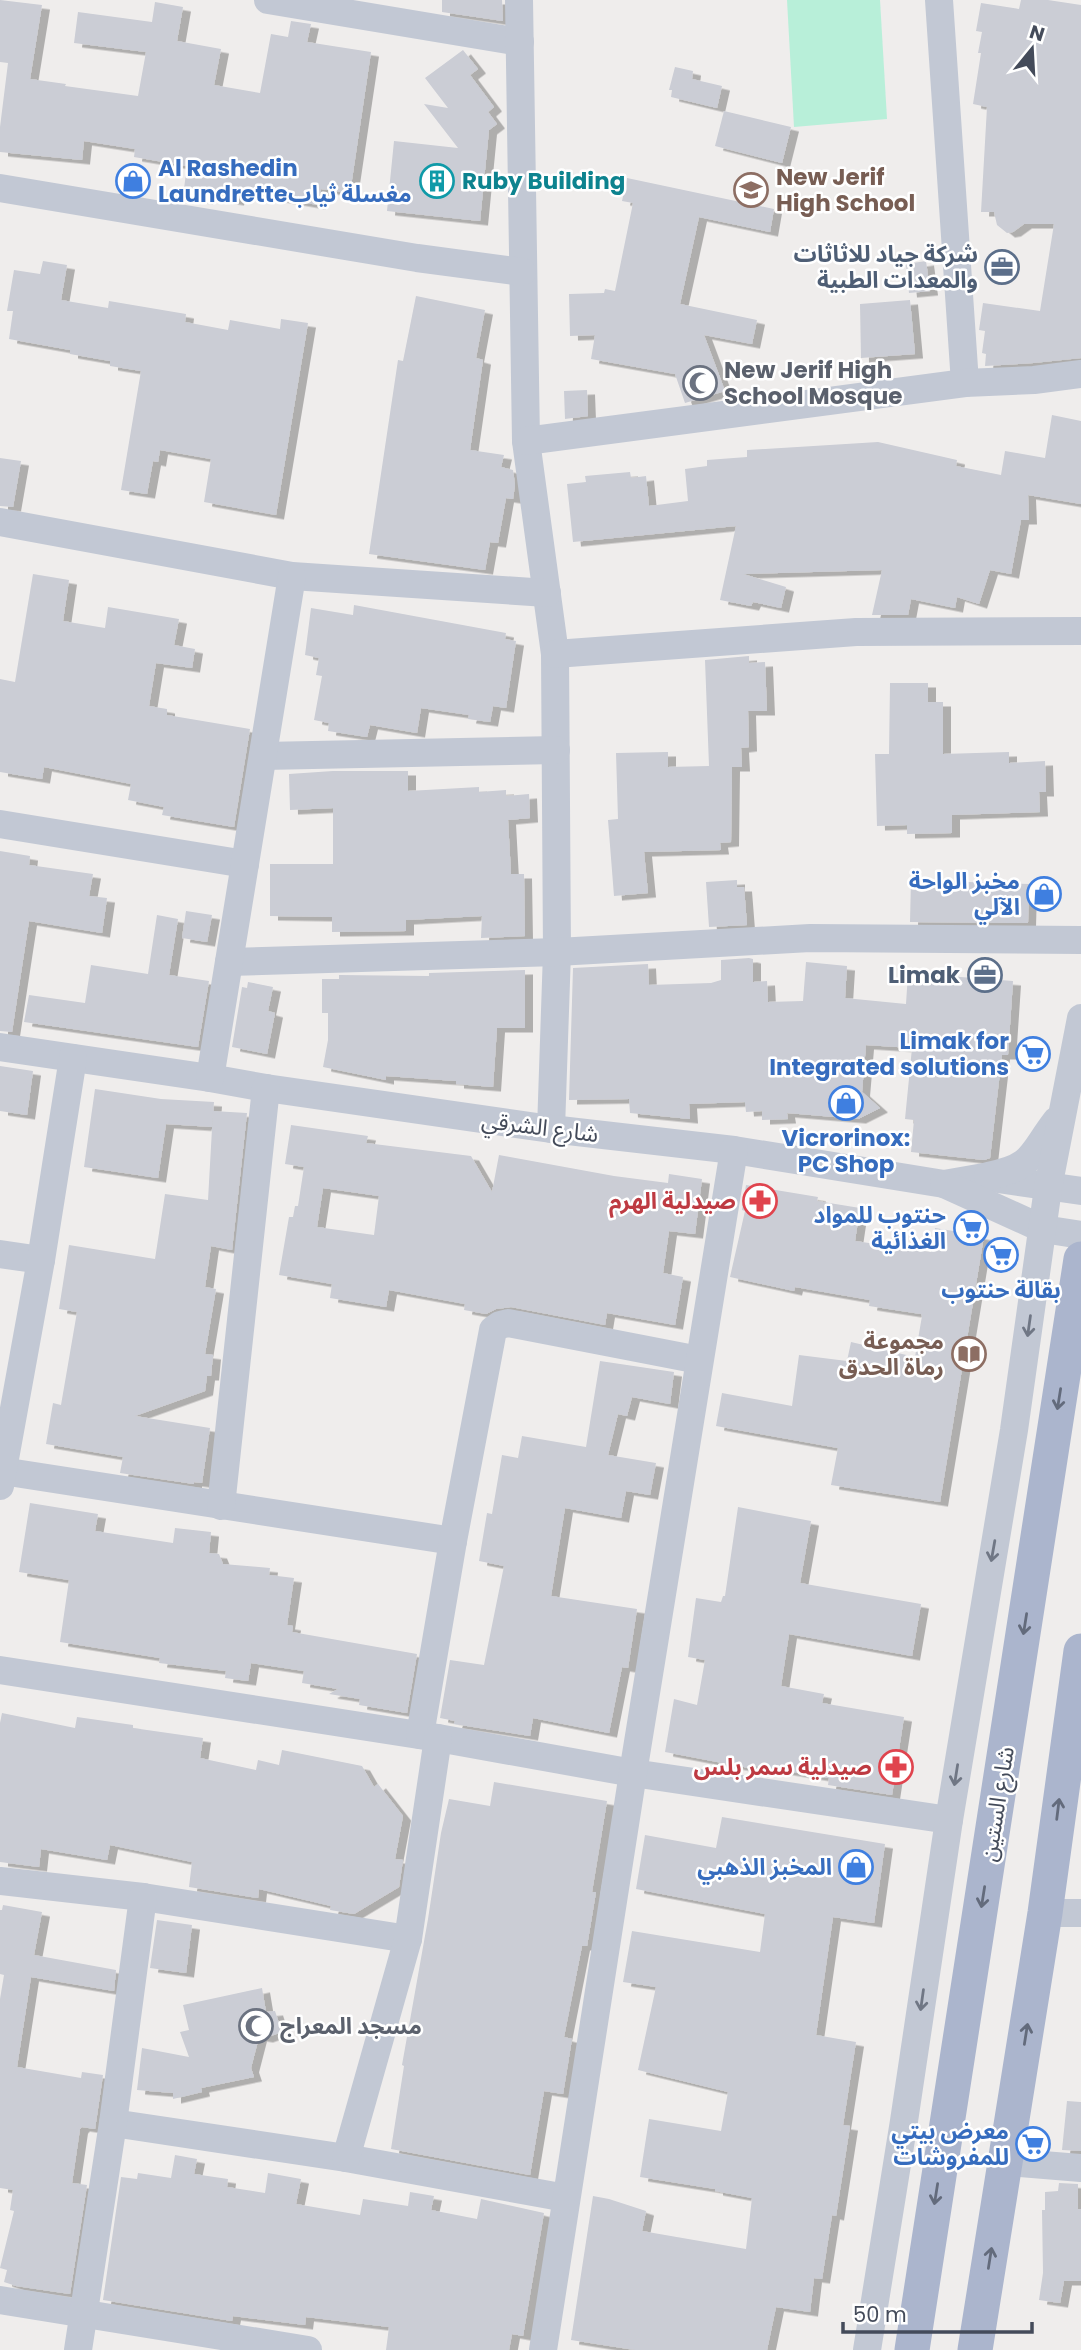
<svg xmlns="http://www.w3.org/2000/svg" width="1081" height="2350" font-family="Poppins,'Noto Sans Arabic',sans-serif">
<defs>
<filter id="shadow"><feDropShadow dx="8" dy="4.5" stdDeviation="0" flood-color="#0004"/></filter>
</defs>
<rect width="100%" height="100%" fill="#efedec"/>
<polygon fill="#b8efd9" points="787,0 880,0 887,119 794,127"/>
<g fill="#cbcdd5" fill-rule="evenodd" filter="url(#shadow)">
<polygon points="0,0 42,5 30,79 66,84 65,86 138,96 146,52 74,43 78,12 152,22 155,2 183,7 177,41 221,49 214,85 260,93 271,34 288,37 291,21 311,24 307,42 371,52 350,193 321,189 318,205 238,191 236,201 206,196 205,200 183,196 187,166 134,157 135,149 84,141 82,160 0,152 0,127 8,63 0,62"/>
<polygon points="442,0 502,0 503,21 442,12"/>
<polygon points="1021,0 1048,0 1081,5 1081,358 1033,363 985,366 986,354 982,353 985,331 979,330 983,303 1040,311 1054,224 1024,224 1013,232 1007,233 997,225 994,212 981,212 987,107 973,104 981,53 978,53 982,32 976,31 981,3 1019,9"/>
<polygon points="463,50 478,69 470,75 494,107 488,112 497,124 489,130 480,221 387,211 394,141 458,148 424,104 448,108 425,78"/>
<polygon points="675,67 693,71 692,79 722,86 717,108 671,97 672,90 669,90"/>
<polygon points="724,111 791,127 782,163 715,146"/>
<polygon points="627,178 774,209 770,232 699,217 680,304 757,320 752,344 704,335 725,391 685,403 675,374 591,359 595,335 570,336 569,294 604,293 605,289 615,291 633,203 622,201"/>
<polygon points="43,261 67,265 61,300 108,308 109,301 186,314 185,322 228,330 230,320 280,329 281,319 308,323 276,515 204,502 211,459 160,450 158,462 153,461 147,494 121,490 141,371 110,366 110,361 70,354 70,350 9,339 13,311 7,311 14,270 40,274"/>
<polygon points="926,261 930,291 909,293 906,264"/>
<polygon points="416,296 485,310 476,358 483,360 470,450 504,455 501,467 513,470 515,485 513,499 506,498 498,543 490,542 485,570 369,554 398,360 403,361"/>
<polygon points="910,300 915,354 861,358 860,304"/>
<polygon points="587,390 588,416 565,419 564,391"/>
<polygon points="1052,415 1081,421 1081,504 1028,495 1029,520 1021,520 1011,574 990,570 979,604 957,597 955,608 911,599 908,615 872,615 882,570 743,574 786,587 781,608 753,602 751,606 720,600 736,526 573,542 567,484 586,482 585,476 630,472 631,478 646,476 649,506 688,501 685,469 707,466 707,460 747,457 747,450 878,442 957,460 956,466 1001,475 1005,451 1045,458"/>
<polygon points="0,458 21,461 13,507 0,506"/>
<polygon points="33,574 69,580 63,621 105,628 108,607 179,619 174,645 195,649 192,668 156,663 149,706 167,709 167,715 250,729 234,827 162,815 164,807 128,800 131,784 44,767 42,779 0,772 0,679 15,682"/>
<polygon points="354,605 506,633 505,639 516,641 506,708 493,706 490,722 468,719 469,715 421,708 417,733 370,725 367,737 328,731 329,723 314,720 322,676 316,675 319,658 305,655 311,608 353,615"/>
<polygon points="749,656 749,663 765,662 767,711 748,711 749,747 741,748 742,767 732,767 731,842 720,843 721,850 644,852 648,893 614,896 608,820 618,819 616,753 668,752 668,767 709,766 705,660"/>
<polygon points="890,683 928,683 928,702 943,702 943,754 1009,752 1009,763 1045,761 1046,792 1039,792 1040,812 952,815 952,833 907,834 907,825 877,826 875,754 889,754"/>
<polygon points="333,771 408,771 408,791 479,787 479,792 506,790 506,796 529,794 530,818 508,820 511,874 524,874 525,936 481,938 482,916 406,920 406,931 332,932 332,917 270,916 270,864 333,864 333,808 290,810 289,774"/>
<polygon points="0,851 30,856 29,865 93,874 89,896 107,898 102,933 29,921 12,1032 0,1031"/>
<polygon points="737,880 737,887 744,887 747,925 709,927 706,882"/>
<polygon points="911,880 1029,884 1028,923 910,922"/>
<polygon points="186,911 212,915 207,942 182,938"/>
<polygon points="157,915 178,919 169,975 209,981 198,1047 24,1022 29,995 85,1003 91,965 148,974"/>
<polygon points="749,958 753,959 753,982 767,981 768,1002 803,1001 806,962 847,966 845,998 906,1004 908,973 1013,981 1008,1055 1002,1055 990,1158 984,1160 911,1152 914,1120 905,1119 912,1048 866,1045 862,1092 880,1108 858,1119 787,1113 788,1119 762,1120 762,1111 746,1112 745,1102 689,1104 690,1119 630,1113 629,1099 569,1100 573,968 648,964 649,985 711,983 721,980 721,960"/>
<polygon points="525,970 525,1028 497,1028 493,1087 456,1084 456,1081 386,1076 386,1080 323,1067 328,1040 328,1013 322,1013 322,979 339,979 339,975 429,976 429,973"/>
<polygon points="248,982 273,987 268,1011 275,1013 267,1054 232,1047 242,987 247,988"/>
<polygon points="0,1066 33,1071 27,1115 0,1111"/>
<polygon points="95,1089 161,1099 214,1102 212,1127 166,1124 158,1178 84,1167"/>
<polygon points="213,1111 247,1113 232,1250 211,1246 205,1287 216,1289 205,1354 213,1355 211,1376 207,1376 205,1391 135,1416 210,1428 202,1483 194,1482 194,1484 120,1473 123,1457 46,1444 53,1403 61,1405 77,1312 59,1309 69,1245 155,1259 165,1194 208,1200"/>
<path d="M291,1125L368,1136L366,1143L471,1156L492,1192L499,1155L614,1176L668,1183L669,1174L702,1179L695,1234L669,1231L663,1273L683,1277L675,1325L607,1313L605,1325L511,1307L496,1309L486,1314L464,1310L465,1304L389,1290L386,1307L330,1298L332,1284L279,1275L289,1217H293L295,1206H298L304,1167L285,1164ZM323,1188L379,1196L374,1235L317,1227Z"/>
<polygon points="746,1185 818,1197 817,1201 860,1208 855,1241 931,1252 935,1228 984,1236 940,1502 831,1485 838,1448 716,1426 722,1393 792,1406 799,1355 847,1361 851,1342 915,1357 922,1316 921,1314 869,1306 870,1300 795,1287 794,1291 730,1277 745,1211 742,1210"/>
<polygon points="600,1361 674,1372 670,1404 632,1397 627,1416 618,1414 608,1455 656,1463 650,1495 626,1491 621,1518 565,1508 551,1596 637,1609 628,1668 622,1667 609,1733 533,1718 530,1736 454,1724 455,1721 440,1718 450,1660 484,1665 504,1566 479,1561 487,1513 492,1514 502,1455 518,1458 522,1436 586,1447"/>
<polygon points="30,1503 98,1514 95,1531 173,1543 175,1528 211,1532 209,1553 219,1554 223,1564 270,1568 269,1575 294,1578 287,1625 293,1626 292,1632 417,1654 407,1713 359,1705 360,1699 329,1694 338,1689 302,1683 304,1671 251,1663 248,1681 225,1678 226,1671 159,1663 160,1658 60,1642 69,1580 19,1572"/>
<polygon points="738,1507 811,1521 800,1583 921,1604 912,1656 789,1634 781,1686 824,1694 822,1703 904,1717 892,1795 828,1785 829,1778 750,1765 749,1768 665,1752 674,1699 697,1705 705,1660 688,1657 696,1598 721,1602 723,1596 725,1596"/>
<polygon points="2,1713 75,1728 77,1717 133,1725 133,1728 203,1738 200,1758 256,1770 258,1760 279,1765 282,1750 362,1766 374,1787 378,1784 403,1816 395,1859 403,1860 399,1887 354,1914 330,1910 331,1906 259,1889 258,1898 189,1887 192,1862 110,1845 107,1860 41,1849 39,1867 0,1862 0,1723"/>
<polygon points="494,1782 607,1801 592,1892 596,1892 587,1946 582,1946 564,2037 572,2039 563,2094 544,2091 530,2175 391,2149 404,2066 402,2065 428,1919 441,1833 449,1799 490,1806"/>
<polygon points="722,1817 885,1844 874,1923 833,1917 816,2035 856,2042 843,2125 850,2126 836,2216 832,2215 822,2279 814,2278 810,2312 776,2307 767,2350 635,2350 571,2340 593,2196 609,2199 646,2211 642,2231 746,2249 752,2198 715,2191 715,2189 640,2177 649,2119 721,2131 728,2092 638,2070 656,1987 623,1982 632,1931 760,1952 765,1914 636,1889 645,1835 716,1848"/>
<polygon points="3,1905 42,1912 34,1955 116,1970 114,1991 31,1977 17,2067 81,2078 82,2072 103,2075 95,2129 82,2127 80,2129 72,2183 87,2185 70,2294 16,2286 4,2282 7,2270 0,2268 14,2211 10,2210 13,2190 0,2188 0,1999 4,1975 0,1974 0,1910 2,1910"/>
<polygon points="157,1920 192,1925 186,1973 150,1968"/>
<polygon points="262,1988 266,2012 275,2011 282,2032 265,2038 259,2037 251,2068 254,2077 201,2088 202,2092 173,2099 173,2093 137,2090 142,2048 189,2057 180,2032 189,2030 183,2005"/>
<polygon points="1067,2101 1081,2102 1081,2151 1062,2150"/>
<polygon points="175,2155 197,2159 194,2174 228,2179 227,2187 265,2193 268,2173 301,2179 296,2204 360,2215 363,2199 408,2206 410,2192 434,2196 431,2210 477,2219 481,2199 544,2213 523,2336 512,2334 509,2350 386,2350 389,2327 306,2317 305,2325 233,2316 232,2321 103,2300 121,2177 137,2179 138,2173 171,2178"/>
<polygon points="1059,2183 1078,2184 1078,2209 1081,2209 1081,2281 1064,2281 1060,2303 1039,2300 1043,2273 1042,2210 1045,2210 1045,2192 1058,2191"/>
</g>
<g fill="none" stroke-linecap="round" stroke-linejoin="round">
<g stroke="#c2c8d4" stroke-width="28">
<polyline points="268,0 520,42"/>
<polyline points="519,0 526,441 555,654 557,952 551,1129"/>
<polyline points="939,0 965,383"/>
<polyline points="0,188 417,258 522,272"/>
<polyline points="526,441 965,383 1034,380 1081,374"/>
<polyline points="0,522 292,576 547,593"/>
<polyline points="555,654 856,632 1081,631"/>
<polyline points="263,756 556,750"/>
<polyline points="0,824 245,864"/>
<polyline points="229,962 557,952 810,938 1081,940"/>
<polyline points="0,1047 210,1078 266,1088 551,1129 734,1150 944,1184 984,1177 1081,1191"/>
<polyline points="210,1078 292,576"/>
<path d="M988,1176C1034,1167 1030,1155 1056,1121"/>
<polyline points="944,1184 1043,1229 1081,1235"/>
<polyline points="0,1254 41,1260"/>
<polyline points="2,1471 453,1541"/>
<polyline points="0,1486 41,1260 73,1058"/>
<polyline points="221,1506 266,1088"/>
<polyline points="0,1670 438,1738 633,1773 949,1820"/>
<polyline points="420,1735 453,1541 493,1330 500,1325 508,1323 699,1360"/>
<polyline points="0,1881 143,1897 408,1939"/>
<polyline points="1045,1913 1081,1913"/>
<polyline points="113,2123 346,2158 566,2198"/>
<polyline points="346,2158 408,1939 438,1738"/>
<polyline points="1006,2162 1081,2168"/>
<polyline points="0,2300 308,2350"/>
<polyline points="78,2350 113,2123 143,1897"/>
<polyline points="543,2350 633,1773 734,1150"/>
<polyline points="867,2350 904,2121 949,1820 1014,1430 1048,1188 1081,1018"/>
</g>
<g stroke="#abb5cd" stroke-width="35">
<polyline points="912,2350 1081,1259"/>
<polyline points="975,2350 1045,1913 1081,1651"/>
</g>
</g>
<defs><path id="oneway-shaft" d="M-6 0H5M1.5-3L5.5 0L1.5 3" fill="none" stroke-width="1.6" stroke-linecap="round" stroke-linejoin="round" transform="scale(1.75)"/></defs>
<g stroke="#707785">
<use href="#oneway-shaft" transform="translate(1029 1326) rotate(98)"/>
<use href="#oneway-shaft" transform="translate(993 1551) rotate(100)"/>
<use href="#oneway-shaft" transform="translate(956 1775) rotate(99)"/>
<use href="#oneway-shaft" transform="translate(922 2000) rotate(98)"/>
</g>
<g stroke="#636b7c">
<use href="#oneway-shaft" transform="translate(1059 1399) rotate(99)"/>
<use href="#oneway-shaft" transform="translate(1025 1624) rotate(99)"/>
<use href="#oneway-shaft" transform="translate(1058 1809) rotate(-83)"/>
<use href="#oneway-shaft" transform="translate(983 1897) rotate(99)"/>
<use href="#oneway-shaft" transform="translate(1026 2034) rotate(-81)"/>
<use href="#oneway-shaft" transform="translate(936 2194) rotate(99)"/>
<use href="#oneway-shaft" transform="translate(990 2258) rotate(-81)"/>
</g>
<defs>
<g id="shop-ring" transform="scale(1.75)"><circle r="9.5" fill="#fff" stroke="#3f7fe0" stroke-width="1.5"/><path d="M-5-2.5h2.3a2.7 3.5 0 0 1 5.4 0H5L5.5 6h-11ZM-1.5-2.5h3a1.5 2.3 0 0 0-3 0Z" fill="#3f7fe0"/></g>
<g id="building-ring" transform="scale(1.75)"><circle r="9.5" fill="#fff" stroke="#0f9aa8" stroke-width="1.5"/><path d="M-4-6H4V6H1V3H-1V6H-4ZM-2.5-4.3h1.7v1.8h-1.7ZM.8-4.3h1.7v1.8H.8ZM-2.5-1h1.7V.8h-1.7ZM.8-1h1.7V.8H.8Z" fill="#0f9aa8"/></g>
<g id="school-ring" transform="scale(1.75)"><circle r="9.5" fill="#fff" stroke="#8d6e63" stroke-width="1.5"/><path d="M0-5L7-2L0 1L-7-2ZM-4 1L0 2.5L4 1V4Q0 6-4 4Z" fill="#8d6e63"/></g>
<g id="office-ring" transform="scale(1.75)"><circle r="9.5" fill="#fff" stroke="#5c6f8a" stroke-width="1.5"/><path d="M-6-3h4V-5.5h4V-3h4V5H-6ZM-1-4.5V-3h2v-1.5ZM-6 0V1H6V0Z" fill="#5c6f8a"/></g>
<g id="mosque-ring" transform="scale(1.75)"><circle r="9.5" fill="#fff" stroke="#6b7280" stroke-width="1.5"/><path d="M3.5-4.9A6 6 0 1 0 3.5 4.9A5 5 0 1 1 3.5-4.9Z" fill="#6b7280"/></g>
<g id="supermarket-ring" transform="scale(1.75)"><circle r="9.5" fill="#fff" stroke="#3f7fe0" stroke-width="1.5"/><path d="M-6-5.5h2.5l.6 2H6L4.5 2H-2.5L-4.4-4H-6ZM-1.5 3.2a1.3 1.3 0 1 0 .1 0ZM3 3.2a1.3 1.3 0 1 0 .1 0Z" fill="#3f7fe0"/></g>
<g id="pharmacy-ring" transform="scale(1.75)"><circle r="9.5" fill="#fff" stroke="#e0444e" stroke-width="1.5"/><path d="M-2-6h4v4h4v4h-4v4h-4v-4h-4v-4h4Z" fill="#e0444e"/></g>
<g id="library-ring" transform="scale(1.75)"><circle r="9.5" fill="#fff" stroke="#8d6e63" stroke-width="1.5"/><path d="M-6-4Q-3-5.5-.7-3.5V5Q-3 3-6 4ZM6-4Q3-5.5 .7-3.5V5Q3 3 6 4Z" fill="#8d6e63"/></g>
</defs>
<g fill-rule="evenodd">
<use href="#shop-ring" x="133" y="181"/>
<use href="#building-ring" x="437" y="181"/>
<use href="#school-ring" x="751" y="190"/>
<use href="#office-ring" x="1002" y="267"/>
<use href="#mosque-ring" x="700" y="383"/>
<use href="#shop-ring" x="1044" y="894"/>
<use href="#office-ring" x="985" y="975"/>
<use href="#supermarket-ring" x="1033" y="1054"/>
<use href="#shop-ring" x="846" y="1103"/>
<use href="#pharmacy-ring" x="760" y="1201"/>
<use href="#supermarket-ring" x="971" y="1228"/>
<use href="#supermarket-ring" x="1001" y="1255"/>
<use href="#library-ring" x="969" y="1354"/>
<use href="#pharmacy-ring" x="896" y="1767"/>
<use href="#shop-ring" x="856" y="1867"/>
<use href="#mosque-ring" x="256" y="2026"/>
<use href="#supermarket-ring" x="1033" y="2144"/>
</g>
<g text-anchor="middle" stroke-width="5" stroke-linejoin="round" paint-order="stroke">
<g font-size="23" font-weight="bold" fill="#366cbe" stroke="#fff" text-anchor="end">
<text x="158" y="176" text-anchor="start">Al Rashedin<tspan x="158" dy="26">Laundretteمغسلة ثياب</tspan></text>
<text x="1020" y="889">مخبز الواحة<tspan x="1020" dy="26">الآلي</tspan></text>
<text x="1009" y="1049">Limak for<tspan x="1009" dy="26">Integrated solutions</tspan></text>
<text x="846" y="1146" text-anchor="middle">Vicrorinox:<tspan x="846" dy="26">PC Shop</tspan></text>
<text x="946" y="1223">حنتوب للمواد<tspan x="946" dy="26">الغذائية</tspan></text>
<text x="1001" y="1298" text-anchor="middle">بقالة حنتوب</text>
<text x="832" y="1875">المخبز الذهبي</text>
<text x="1009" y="2139">معرض بيتي<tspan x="1009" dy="26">للمفروشات</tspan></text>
</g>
<g font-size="23" font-weight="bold" fill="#785e54" stroke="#fff" text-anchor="start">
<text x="776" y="185">New Jerif<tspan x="776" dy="26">High School</tspan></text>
<text x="944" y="1349" text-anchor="end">مجموعة<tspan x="944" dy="26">رماة الحدق</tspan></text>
</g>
<g font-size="23" font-weight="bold" fill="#0d838f" stroke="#fff" text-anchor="start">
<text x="462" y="189">Ruby Building</text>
</g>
<g font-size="23" font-weight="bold" fill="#4e5e75" stroke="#fff" text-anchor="end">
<text x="978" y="262">شركة جياد للاثاثات<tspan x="978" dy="26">والمعدات الطبية</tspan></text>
<text x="960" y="983">Limak</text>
</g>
<g font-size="23" font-weight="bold" fill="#5b616d" stroke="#fff" text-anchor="start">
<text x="724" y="378">New Jerif High<tspan x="724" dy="26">School Mosque</tspan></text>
<text x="280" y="2034">مسجد المعراج</text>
</g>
<g font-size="23" fill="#444b5a" stroke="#fff">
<text transform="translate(540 1127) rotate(7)" y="8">شارع الشرقي</text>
<text transform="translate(997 1804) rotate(-81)" y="8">شارع الستين</text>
</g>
<g font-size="23" font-weight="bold" fill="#be3a42" stroke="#fff" text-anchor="end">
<text x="736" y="1209">صيدلية الهرم</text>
<text x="872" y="1775">صيدلية سمر بلس</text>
</g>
</g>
<g transform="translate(1032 49) rotate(18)" stroke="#ffffff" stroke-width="5" paint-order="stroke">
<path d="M0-5L12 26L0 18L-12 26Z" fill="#444b5a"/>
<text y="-10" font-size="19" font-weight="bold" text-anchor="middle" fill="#444b5a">N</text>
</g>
<path d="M843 2322v10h189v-10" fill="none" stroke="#444b5a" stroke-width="3.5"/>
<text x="853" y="2322" font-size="21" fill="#444b5a" stroke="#ffffff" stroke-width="5" paint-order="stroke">50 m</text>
</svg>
